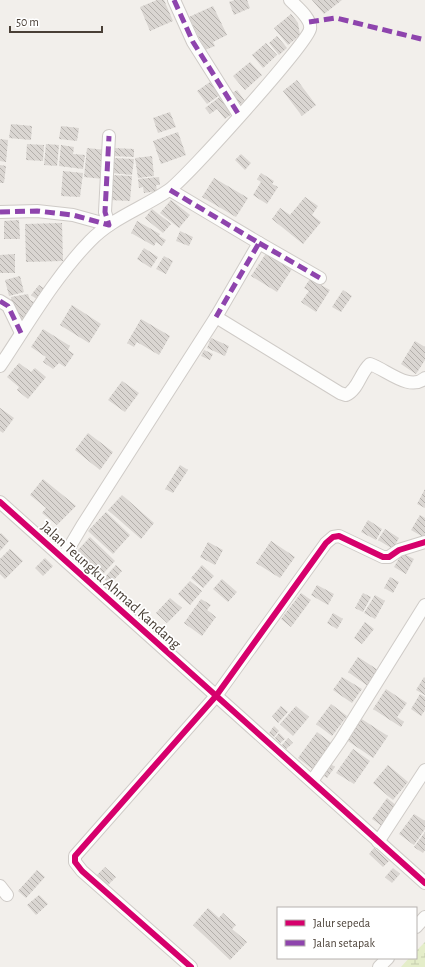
<svg xmlns="http://www.w3.org/2000/svg" width="425" height="967" font-family="'Alegreya Sans',sans-serif">
<defs>
<pattern id="wetland-marsh" width="20" height="14" patternUnits="userSpaceOnUse"><rect width="20" height="14" fill="#e4edc9"/><path d="M1 5h8M5 5V1M11 12h8M15 12V8" fill="none" stroke="#c5ccad"/></pattern>
<pattern id="building-back-hatch" width="6" height="6" patternUnits="userSpaceOnUse"><rect width="6" height="6" fill="#dad6d2"/><path d="M-1 5l2 2M0 0l6 6M5-1l2 2" fill="none" stroke="#b3afab"/></pattern>
</defs>
<rect width="100%" height="100%" fill="#f2efeb"/>
<polygon fill="url(#wetland-marsh)" points="425,942 425,967 401,967 409,958 416,958 416,951"/>
<g fill="url(#building-back-hatch)">
<polygon points="157,0 164,0 173,21 150,31 140,7"/>
<polygon points="235,0 247,0 250,8 234,15 229,2"/>
<polygon points="312,0 342,0 324,14"/>
<polygon points="213,6 227,35 213,42 215,46 205,50 189,17"/>
<polygon points="291,14 298,23 300,35 288,45 274,28"/>
<polygon points="277,36 287,48 279,55 269,43"/>
<polygon points="266,43 277,55 263,68 252,55"/>
<polygon points="250,62 262,75 245,90 233,76"/>
<polygon points="297,80 316,105 302,116 283,91"/>
<polygon points="210,82 220,95 207,104 197,91"/>
<polygon points="237,90 245,101 236,107 229,95"/>
<polygon points="221,96 233,113 225,119 217,109 210,114 205,108"/>
<polygon points="170,112 176,127 158,133 153,118"/>
<polygon points="11,124 32,126 31,140 9,138"/>
<polygon points="61,126 79,128 77,141 59,139"/>
<polygon points="178,132 186,155 161,164 153,141"/>
<polygon points="0,139 8,140 6,162 0,161"/>
<polygon points="27,144 44,145 43,161 26,160"/>
<polygon points="46,144 59,145 57,166 44,165"/>
<polygon points="61,145 74,147 73,154 85,155 83,169 59,166"/>
<polygon points="87,148 106,150 103,179 84,177"/>
<polygon points="114,148 134,149 134,157 113,156"/>
<polygon points="241,154 251,163 245,170 235,160"/>
<polygon points="152,156 154,176 138,178 135,158"/>
<polygon points="113,158 134,159 132,175 112,173"/>
<polygon points="0,165 6,166 4,183 0,183"/>
<polygon points="63,171 83,173 80,197 61,196"/>
<polygon points="261,173 274,181 272,184 278,187 267,204 253,195 261,182 257,179"/>
<polygon points="111,175 132,176 130,201 109,200"/>
<polygon points="159,177 160,185 156,185 157,191 144,193 143,187 139,188 138,179"/>
<polygon points="214,178 248,198 236,217 202,197"/>
<polygon points="305,197 318,206 312,215 321,222 303,244 272,219 280,208 290,215"/>
<polygon points="171,200 190,215 179,228 160,213"/>
<polygon points="152,209 171,224 163,233 145,218"/>
<polygon points="19,220 20,239 4,239 4,221"/>
<polygon points="137,221 160,234 159,236 166,240 162,246 156,242 154,246 131,233"/>
<polygon points="62,223 63,261 26,262 25,224"/>
<polygon points="180,231 193,237 189,246 176,241"/>
<polygon points="144,248 158,257 151,268 137,259"/>
<polygon points="269,249 294,266 277,292 251,276"/>
<polygon points="15,254 15,273 0,273 0,255"/>
<polygon points="164,256 173,261 166,274 156,269"/>
<polygon points="20,276 24,292 9,296 5,280"/>
<polygon points="310,279 330,290 316,312 301,302 309,291 304,288"/>
<polygon points="39,285 45,289 38,300 31,295"/>
<polygon points="343,290 352,296 341,312 332,307"/>
<polygon points="28,294 30,300 34,302 32,308 22,320 14,313 11,297"/>
<polygon points="72,305 101,324 89,343 60,325"/>
<polygon points="141,319 170,336 159,355 137,342 134,347 127,343"/>
<polygon points="43,329 70,346 68,350 74,354 65,367 59,363 53,369 43,362 46,357 31,347"/>
<polygon points="211,338 229,346 225,356 207,348"/>
<polygon points="415,341 425,347 425,360 416,374 401,364"/>
<polygon points="204,350 213,354 210,360 201,356"/>
<polygon points="19,363 31,372 35,368 46,377 28,399 17,390 19,387 7,377"/>
<polygon points="122,381 139,393 125,412 108,400"/>
<polygon points="0,408 14,418 3,433 0,431"/>
<polygon points="88,433 113,452 100,470 75,450"/>
<polygon points="180,465 188,470 173,493 165,489"/>
<polygon points="43,479 76,506 57,525 42,513 46,508 30,495"/>
<polygon points="425,489 425,508 417,504"/>
<polygon points="122,495 154,523 141,539 108,510"/>
<polygon points="106,512 130,535 113,554 88,531"/>
<polygon points="420,515 425,518 425,538 411,530"/>
<polygon points="368,520 382,529 376,540 361,532"/>
<polygon points="385,529 399,538 393,549 378,540"/>
<polygon points="1,533 9,541 0,551 0,534"/>
<polygon points="90,537 115,561 101,576 76,552"/>
<polygon points="271,541 295,557 280,578 256,563"/>
<polygon points="208,542 223,550 215,565 200,557"/>
<polygon points="10,549 23,561 5,579 0,574 0,559"/>
<polygon points="402,553 414,559 406,574 394,567"/>
<polygon points="45,558 53,566 43,576 35,568"/>
<polygon points="116,565 122,571 110,584 104,578"/>
<polygon points="202,565 214,576 203,588 191,578"/>
<polygon points="390,577 399,582 393,593 384,588"/>
<polygon points="222,579 237,592 228,602 213,589"/>
<polygon points="190,581 202,591 190,605 178,594"/>
<polygon points="317,585 334,594 328,605 311,595"/>
<polygon points="301,593 311,600 291,627 281,619"/>
<polygon points="363,593 371,597 363,612 355,608"/>
<polygon points="375,595 385,601 375,619 364,613"/>
<polygon points="170,598 182,608 167,623 156,613"/>
<polygon points="201,599 211,605 207,610 216,617 202,636 184,623"/>
<polygon points="333,613 343,619 337,629 327,623"/>
<polygon points="365,622 374,629 362,644 354,638"/>
<polygon points="358,657 378,670 368,686 348,672"/>
<polygon points="342,677 362,689 352,703 333,690"/>
<polygon points="424,677 425,678 425,695 416,690"/>
<polygon points="386,689 407,703 397,717 404,722 401,727 373,709"/>
<polygon points="420,694 425,697 425,710 421,716 411,709"/>
<polygon points="331,704 347,716 332,736 316,724"/>
<polygon points="281,706 288,712 278,723 272,716"/>
<polygon points="296,706 309,717 293,736 280,724"/>
<polygon points="360,718 388,736 373,758 345,739"/>
<polygon points="274,726 279,731 274,737 269,733"/>
<polygon points="317,732 334,745 315,771 298,758"/>
<polygon points="279,733 285,739 280,743 275,738"/>
<polygon points="288,738 293,743 286,749 282,745"/>
<polygon points="353,749 370,761 354,784 336,773"/>
<polygon points="329,763 335,767 327,778 321,774"/>
<polygon points="388,765 408,782 393,800 373,783"/>
<polygon points="387,798 397,806 382,826 372,819"/>
<polygon points="414,814 425,821 425,829 414,845 399,834"/>
<polygon points="425,832 425,850 423,853 414,847"/>
<polygon points="374,848 389,861 383,867 369,854"/>
<polygon points="105,867 116,877 107,886 96,876"/>
<polygon points="393,868 400,874 392,883 385,877"/>
<polygon points="37,870 45,877 26,898 18,891"/>
<polygon points="39,895 48,904 36,915 27,905"/>
<polygon points="208,908 219,918 223,913 236,925 232,929 247,942 230,960 193,925"/>
</g>
<g fill="none" stroke-linecap="round" stroke-linejoin="round">
<g stroke="#cfcbc7" stroke-width="14">
<g id="street">
<polyline points="174,0 193,42 239,115"/>
<polyline points="0,212 37,211 73,215 109,225 105,212 109,136"/>
<polyline points="259,243 320,278"/>
<polyline points="0,301 8,306 21,333"/>
<path d="M216,317L340,393L346,395C358,390 360,373 370,364C387,370 410,392 425,378"/>
<path d="M0,366C28,324 55,277 90,241C112,218 143,208 169,190C186,178 308,43 310,29C312,19 297,7 290,0"/>
<polyline points="0,502 425,883"/>
<polyline points="63,558 82,526 216,317 259,243 170,190"/>
<polyline points="312,781 340,741 425,605"/>
<polyline points="378,842 425,770"/>
<polyline points="0,886 7,895"/>
<polyline points="416,927 425,917"/>
<polyline points="191,967 82,871 75,862 75,856 216,696 326,543 333,537 339,536 383,557 389,557 399,550 425,542"/>
<polyline points="379,967 388,958"/>
</g>
</g>
<use href="#street" stroke="#fdfdfc" stroke-width="12"/>
<g stroke="#8e44ad" stroke-width="5" stroke-dasharray="10 5" stroke-linecap="butt">
<polyline points="174,0 193,42 239,115"/>
<polyline points="309,22 336,18 425,40"/>
<polyline points="170,190 259,243 216,317"/>
<polyline points="0,212 37,211 73,215 109,225 105,212 109,136"/>
<polyline points="259,243 320,278"/>
<polyline points="0,301 8,306 21,333"/>
</g>
<g stroke="#fff" stroke-width="8">
<g id="cycleway">
<polyline points="0,502 425,883"/>
<polyline points="191,967 82,871 75,862 75,856 216,696 326,543 333,537 339,536 383,557 389,557 399,550 425,542"/>
</g>
</g>
<use href="#cycleway" stroke="#d6006c" stroke-width="6"/>
</g>
<g text-anchor="middle" stroke-width="3.5" stroke-linejoin="round" paint-order="stroke">
<g font-size="15" fill="#493f36" stroke="#fff">
<text transform="translate(111 585) rotate(42)" y="5">Jalan Teungku Ahmad Kandang</text>
</g>
</g>
<rect x="277" y="907" width="140" height="52" fill="#ffffff" stroke="#b6b2af"/>
<rect x="285" y="920" width="20" height="6" fill="#d6006c" stroke="#b6b2af"/>
<text x="313" y="927" font-size="12" fill="#493f36">Jalur sepeda</text>
<rect x="285" y="940" width="20" height="6" fill="#8e44ad" stroke="#b6b2af"/>
<text x="313" y="947" font-size="12" fill="#493f36">Jalan setapak</text>
<path d="M10 26v6h92v-6" fill="none" stroke="#493f36" stroke-width="2"/>
<text x="16" y="26" font-size="12" fill="#493f36" stroke="#ffffff" stroke-width="3" paint-order="stroke">50 m</text>
</svg>
